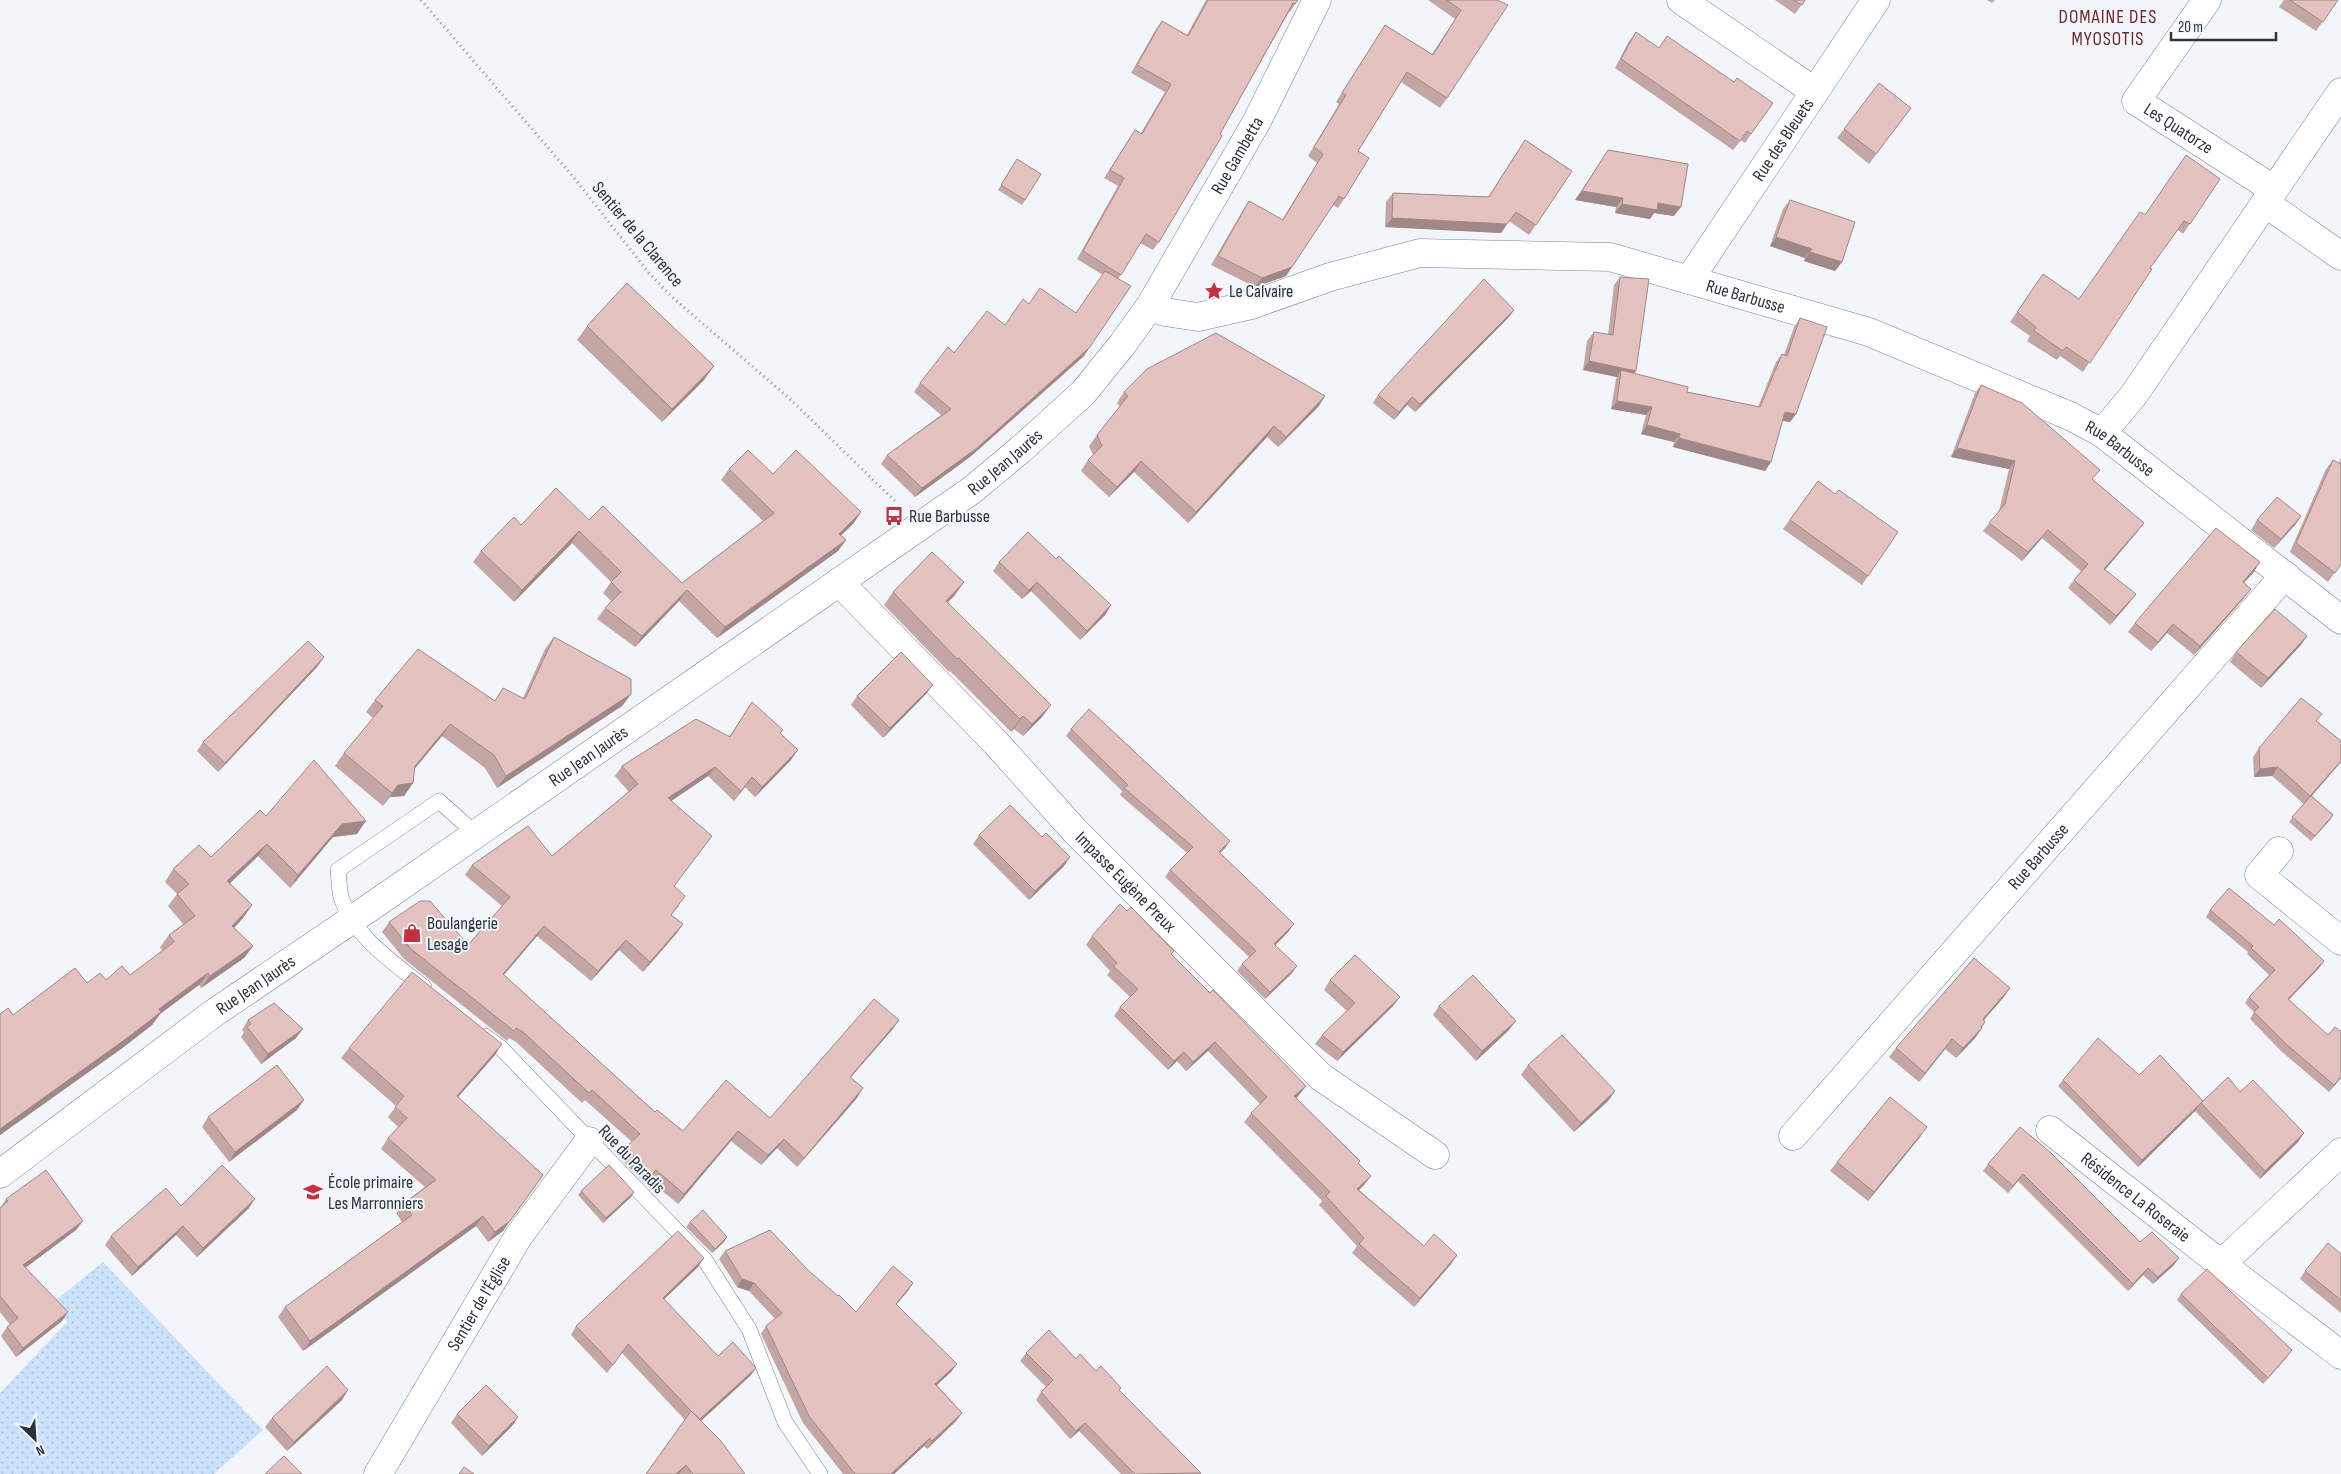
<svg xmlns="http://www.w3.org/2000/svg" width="2341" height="1474" font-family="'Sofia Sans Condensed',sans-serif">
<defs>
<pattern id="grass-dots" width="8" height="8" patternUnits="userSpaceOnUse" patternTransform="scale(1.25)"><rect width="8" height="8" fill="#cce2fb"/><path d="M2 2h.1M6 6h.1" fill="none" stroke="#afc2d8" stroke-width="1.8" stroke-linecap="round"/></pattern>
</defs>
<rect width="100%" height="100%" fill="#f2f6fb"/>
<polygon fill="url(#grass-dots)" points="103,1262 263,1430 214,1474 0,1474 0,1393 67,1322 52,1303"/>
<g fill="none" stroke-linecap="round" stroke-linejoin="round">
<g stroke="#73869c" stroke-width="16">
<g id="service">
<path d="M424,987C394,963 353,936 341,897C339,888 339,878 338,870L439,801L476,834"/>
<polyline points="485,1036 501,1048 705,1260 749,1329 785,1422 820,1474"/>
</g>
</g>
<g stroke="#73869c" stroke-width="29">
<g id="minor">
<polyline points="1681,0 1814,91"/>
<path id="s1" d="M2207,0L2136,101L2273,189"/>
<polyline points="2265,203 2341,256"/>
<path id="s2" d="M1689,280L1876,0"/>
<polyline points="2102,433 2133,396 2341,92"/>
<path id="s3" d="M839,582L996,743L1075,831L1321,1077L1435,1155"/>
<polyline points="2279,851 2259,875 2341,941"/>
<path id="s4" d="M2050,1130L2221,1264L2341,1152"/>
<path id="s5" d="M1793,1136L2285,575"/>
<polyline points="2221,1264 2341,1355"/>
<path id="s6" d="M378,1474L518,1237L589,1141"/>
</g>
</g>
<g stroke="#73869c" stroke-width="29">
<g id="tertiary">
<path id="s7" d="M1150,306L1165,312L1198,317L1251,305L1330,277L1420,253L1610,257L1869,332L2070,416L2102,433L2341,620"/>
</g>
</g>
<g stroke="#73869c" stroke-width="29">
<g id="secondary">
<path id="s8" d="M0,1174L214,1013L375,904L920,526L972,490L1020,450L1083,393L1122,345L1150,306L1257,121L1317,0"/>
</g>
</g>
<polyline stroke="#898f96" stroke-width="3" stroke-dasharray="1 4" stroke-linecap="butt" points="421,0 575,179 649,273 672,297 790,399 897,503"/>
<use href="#service" stroke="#fff" stroke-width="15"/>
<use href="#minor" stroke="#fff" stroke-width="28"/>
<use href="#tertiary" stroke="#fff" stroke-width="28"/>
<use href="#secondary" stroke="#fff" stroke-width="28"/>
</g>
<g fill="#c4a7a5">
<polygon points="1206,0 1298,0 1290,12 1289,12 1159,242 1153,250 1140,243 1118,279 1084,356 970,457 915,497 881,464 887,455 941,415 914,392 920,383 1005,325 1029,304 1076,313 1103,275 1077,259 1118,186 1104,178 1135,130 1141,133 1165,92 1131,73 1156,29 1162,21 1187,35"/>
<polygon points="1428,0 1497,0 1447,98 1440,108 1401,82 1358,151 1344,199 1338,208 1333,205 1286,276 1255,287 1211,265 1243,210 1249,201 1282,220 1317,163 1308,156 1339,104 1336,102 1385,25 1432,54 1455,19"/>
<polygon points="1775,0 1805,0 1795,14"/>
<polygon points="1987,0 1995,0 1992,3"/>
<polygon points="2284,0 2338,0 2316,31 2279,7"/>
<polygon points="1636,32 1659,48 1734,82 1751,134 1745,143 1741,140 1733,150 1615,68 1629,41"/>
<polygon points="1904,117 1869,164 1837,138 1844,129"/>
<polygon points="1525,140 1572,171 1529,235 1509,221 1501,233 1385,227 1386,202 1393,193 1488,197"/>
<polygon points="1608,150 1674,216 1654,213 1650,219 1615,213 1616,207 1575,200"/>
<polygon points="1014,163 1025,200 1022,205 998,190"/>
<polygon points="2220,179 2183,234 2178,230 2150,268 2083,372 2060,356 2057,360 2027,341 2030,336 2010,322 2043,274 2079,299 2145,215"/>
<polygon points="1790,200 1842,262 1835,271 1804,261 1805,258 1770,246 1783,209"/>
<polygon points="1620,277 1634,374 1687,392 1758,407 1776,362 1782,354 1784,355 1794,327 1800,318 1796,414 1790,422 1782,421 1771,462 1765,471 1673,447 1674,442 1641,434 1646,415 1611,409 1616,379 1617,377 1583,370 1587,341 1594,332 1608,335 1614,285"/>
<polygon points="1514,310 1508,318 1415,412 1407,405 1394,420 1373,403 1378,395"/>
<polygon points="587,326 704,380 662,422 577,340"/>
<polygon points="1981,385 2093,480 2138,531 2105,570 2130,602 2110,625 2068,588 2081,571 2042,538 2022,561 1983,531 1999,511 2009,469 1951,457 1975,393"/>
<polygon points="1124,392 1325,396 1318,407 1278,447 1267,437 1188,523 1134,472 1109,497 1081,471 1088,460 1093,455 1089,446 1097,435 1120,406 1117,403"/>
<polygon points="2341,458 2341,564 2328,582 2290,552 2326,469 2333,460 2339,463"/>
<polygon points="729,469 773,474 861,512 853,524 841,535 846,540 838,551 717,638 679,601 635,647 597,619 605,608 611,601 603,593 611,582 572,543 514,602 473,562 481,551 521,525 589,520 682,583 763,521 721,480"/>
<polygon points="1818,481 1835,494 1898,532 1862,585 1783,529"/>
<polygon points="2301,516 2295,525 2274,548 2251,530 2257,520"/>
<polygon points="999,562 1111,605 1105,615 1080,640 1031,591 1022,599 993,571"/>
<polygon points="2254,572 2244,583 2244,598 2194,655 2167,633 2151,651 2128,632 2135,623"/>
<polygon points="893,592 955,595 948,602 1042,717 1023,736 1014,729 1011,732 950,671 949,672 884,605"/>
<polygon points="2307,636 2300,646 2261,688 2230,662 2236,652"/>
<polygon points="554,637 631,694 622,706 497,788 485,768 442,736 414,769 413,783 404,796 390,797 383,806 335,766 344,753 373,718 366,712 375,700 494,701 523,698 545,649"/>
<polygon points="324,657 317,667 218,772 197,751 203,742"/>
<polygon points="926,694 883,738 851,705 857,696"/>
<polygon points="752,702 781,734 791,760 755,797 745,787 734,801 708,776 671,801 712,836 674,886 679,906 671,915 683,924 676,934 643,972 619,950 591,981 537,936 504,975 655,1112 683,1131 770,1118 899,1020 892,1030 851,1077 857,1098 797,1167 777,1148 761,1165 731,1141 678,1204 649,1180 645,1184 619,1157 626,1147 632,1142 585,1100 582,1103 516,1042 509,1038 507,1041 404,959 382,932 389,922 468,945 502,906 465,875 472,865 552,856 629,792 615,776 622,766 729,737"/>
<polygon points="2317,721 2341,741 2341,762 2312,796 2333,815 2311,841 2289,822 2304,804 2272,776 2254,777 2253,757 2259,748"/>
<polygon points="1071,729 1230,841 1220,853 1289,931 1275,945 1292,973 1265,999 1237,971 1242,964 1249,957 1165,877 1170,870 1187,853 1120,795 1122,791 1066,736"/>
<polygon points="266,816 357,834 333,837 290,888 258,856 230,883 252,905 243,918 234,928 253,946 244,958 201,988 199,985 160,1014 152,1025 121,1049 0,1135 0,1014 13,1015 87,983 130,975 163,951 160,947 169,935 183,924 168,906 177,894 165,882 173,869 211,857"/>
<polygon points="979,835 1064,866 1029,900 973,844"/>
<polygon points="2210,910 2274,925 2324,961 2319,968 2289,1000 2341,1078 2329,1092 2281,1051 2250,1019 2254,1012 2245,1003 2249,997 2269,975 2247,954 2248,952 2206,917"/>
<polygon points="1092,936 1171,955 1306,1086 1299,1095 1296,1098 1371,1176 1364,1185 1359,1190 1424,1246 1457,1255 1451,1264 1414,1307 1352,1253 1357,1246 1319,1205 1322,1201 1244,1122 1251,1113 1260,1104 1208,1051 1186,1071 1177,1061 1168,1070 1114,1016 1120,1007 1130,997 1107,975 1110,971 1086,945"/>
<polygon points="1330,980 1393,1006 1337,1061 1315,1044 1322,1035 1347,1011 1324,990"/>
<polygon points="2010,988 2003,998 1984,1020 1985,1022 1976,1037 1956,1058 1945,1049 1919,1082 1889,1057 1896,1048"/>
<polygon points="1439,1006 1509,1030 1476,1061 1433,1015"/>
<polygon points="248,1020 296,1038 261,1064 241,1037 244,1032 242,1030"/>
<polygon points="349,1048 495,1055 458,1097 543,1175 503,1231 488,1242 476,1226 303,1351 278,1317 285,1307 402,1222 396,1213 404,1203 425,1187 381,1149 388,1138 398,1127 388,1117 396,1106 341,1058"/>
<polygon points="1528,1065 1615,1091 1608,1101 1574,1132 1521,1075"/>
<polygon points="2139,1075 2203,1101 2240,1092 2298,1142 2260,1179 2195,1111 2138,1167 2058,1086 2063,1080"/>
<polygon points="297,1110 229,1162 202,1127 208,1117"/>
<polygon points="2020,1127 2140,1242 2174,1265 2153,1284 2143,1275 2128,1291 2018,1181 2008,1193 1983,1171 1988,1164"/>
<polygon points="1920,1137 1868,1201 1830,1171 1837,1162"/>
<polygon points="581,1191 634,1192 631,1197 603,1223 578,1195"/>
<polygon points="6,1199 76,1230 25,1268 68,1312 62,1321 16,1357 1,1336 7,1327 10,1325 0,1312 0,1208"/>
<polygon points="181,1206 249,1208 197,1257 176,1235 132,1276 105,1245 111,1236"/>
<polygon points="690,1222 724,1242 712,1253 686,1227"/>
<polygon points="725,1251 809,1271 856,1312 913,1283 896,1305 957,1364 951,1372 937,1385 962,1413 956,1421 927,1449 924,1446 894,1474 843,1474 803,1423 761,1334 766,1326 775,1319 749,1291 737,1287 719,1259"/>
<polygon points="2341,1254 2341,1313 2300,1279 2305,1271"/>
<polygon points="698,1267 664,1299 718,1356 756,1368 750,1376 701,1421 745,1474 646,1474 685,1420 622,1353 607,1373 571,1335 576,1326"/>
<polygon points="2181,1294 2287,1357 2263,1384 2177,1300"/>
<polygon points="1026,1353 1076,1359 1096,1371 1120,1391 1201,1474 1121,1474 1079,1431 1070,1439 1036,1400 1041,1392 1046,1387 1020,1361"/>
<polygon points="342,1400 287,1451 265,1427 272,1418"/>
<polygon points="457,1414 518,1417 512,1426 482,1456 451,1423"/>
</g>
<g fill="#a08886">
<polygon points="1582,191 1623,198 1616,207 1575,200"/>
<polygon points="1658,203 1681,207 1674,216 1654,213 1650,219 1615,213 1622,204"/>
<polygon points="1392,218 1507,224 1501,233 1385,227"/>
<polygon points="1776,237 1812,249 1805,258 1770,246"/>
<polygon points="1810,252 1842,262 1835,271 1804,261"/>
<polygon points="1292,267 1286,276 1255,287 1262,278"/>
<polygon points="1514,310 1508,318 1415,412 1420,404"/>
<polygon points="1090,347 1084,356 970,457 915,497 922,488"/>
<polygon points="1589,361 1636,371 1630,380 1621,370 1617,377 1583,370"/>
<polygon points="714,366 704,380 662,422 672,409"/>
<polygon points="1325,396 1318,407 1278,447 1286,437"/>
<polygon points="1412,397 1407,405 1394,420 1399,412"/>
<polygon points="1617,401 1652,407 1646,415 1611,409"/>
<polygon points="1785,412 1796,414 1790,422 1779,420"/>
<polygon points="1647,425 1680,434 1674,442 1641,434"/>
<polygon points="1274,426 1267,437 1188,523 1196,512"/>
<polygon points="1679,438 1771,462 1765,471 1673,447"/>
<polygon points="1957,448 2015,461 2009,469 1951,457"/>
<polygon points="1141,461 1134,472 1109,497 1117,487"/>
<polygon points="861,512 853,524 831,545 839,534"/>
<polygon points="2301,516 2295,525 2274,548 2281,539"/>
<polygon points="2144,523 2138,531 2098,578 2104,569"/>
<polygon points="2048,530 2042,538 2022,561 2028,552"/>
<polygon points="579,531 572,543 514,602 522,590"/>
<polygon points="846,540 838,551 717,638 725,627"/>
<polygon points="2260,562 2254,572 2236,591 2243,582"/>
<polygon points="964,582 955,595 937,613 946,601"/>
<polygon points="1037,582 1031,591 1022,599 1029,590"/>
<polygon points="2251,589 2244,598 2194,655 2200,646"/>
<polygon points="687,590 679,601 635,647 642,636"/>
<polygon points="2136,594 2130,602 2110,625 2116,616"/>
<polygon points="1111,605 1105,615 1080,640 1087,631"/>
<polygon points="2173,624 2167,633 2151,651 2158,642"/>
<polygon points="2307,636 2300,646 2261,688 2268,678"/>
<polygon points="324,657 317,667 218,772 225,763"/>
<polygon points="933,685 926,694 883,738 890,728"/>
<polygon points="631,694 622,706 497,788 506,776"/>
<polygon points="1051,705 1042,717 1023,736 1032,724"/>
<polygon points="1023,716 1014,729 1011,732 1020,719"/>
<polygon points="450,724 442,736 406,779 415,766"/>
<polygon points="798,750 791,760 755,797 762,787"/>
<polygon points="2341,761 2341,762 2304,804 2310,796"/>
<polygon points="715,767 708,776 661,808 668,798"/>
<polygon points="2278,767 2272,776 2254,777 2260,769"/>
<polygon points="752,777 745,787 734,801 741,791"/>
<polygon points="413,783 404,796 390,797 383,806 398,785"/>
<polygon points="2333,815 2330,820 2311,841 2315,836"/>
<polygon points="366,821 357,834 333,837 290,888 298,875 342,824"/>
<polygon points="1230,841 1225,848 1214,859 1219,852"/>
<polygon points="267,844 258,856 219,894 227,881"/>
<polygon points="1070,857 1064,866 1029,900 1035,891"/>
<polygon points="252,905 243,918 224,939 232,926"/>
<polygon points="683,924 676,934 643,972 650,962"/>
<polygon points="1294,924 1289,931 1269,952 1274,944"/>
<polygon points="544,926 537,936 496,984 503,974"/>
<polygon points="626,940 619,950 591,981 598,971"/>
<polygon points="253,946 244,958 201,988 210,976"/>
<polygon points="2324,961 2319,968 2283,1005 2288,999"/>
<polygon points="1297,966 1292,973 1265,999 1270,992"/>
<polygon points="208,973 199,985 160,1014 152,1025 121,1049 0,1135 0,1129 159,1009"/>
<polygon points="2010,988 2003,998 1976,1029 1983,1019"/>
<polygon points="1400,997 1393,1006 1337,1061 1343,1052"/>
<polygon points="899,1020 892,1030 843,1086 850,1077"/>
<polygon points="1516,1021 1509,1030 1476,1061 1482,1051"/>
<polygon points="1982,1028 1976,1037 1956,1058 1963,1048"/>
<polygon points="303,1029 296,1038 261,1064 268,1054"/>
<polygon points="1952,1039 1945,1049 1919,1082 1925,1073"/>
<polygon points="1215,1042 1208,1051 1186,1071 1193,1062"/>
<polygon points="502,1044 495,1055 450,1106 457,1096"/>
<polygon points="1184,1052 1177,1061 1168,1070 1174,1061"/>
<polygon points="2341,1077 2341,1078 2329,1092 2334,1085"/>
<polygon points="1306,1086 1299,1095 1288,1106 1294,1096"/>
<polygon points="863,1088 857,1098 797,1167 804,1158"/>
<polygon points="1615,1091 1608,1101 1574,1132 1581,1123"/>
<polygon points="304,1100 297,1110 229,1162 235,1152"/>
<polygon points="2200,1104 2195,1111 2138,1167 2142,1160"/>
<polygon points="1927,1127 1920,1137 1868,1201 1874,1192"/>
<polygon points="738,1131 731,1141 678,1204 684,1194"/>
<polygon points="2304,1133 2298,1142 2260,1179 2265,1171"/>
<polygon points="784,1139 777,1148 761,1165 768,1155"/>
<polygon points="656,1170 649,1180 645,1184 652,1174"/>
<polygon points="2023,1174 2018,1181 2008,1193 2013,1186"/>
<polygon points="1371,1176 1364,1185 1351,1198 1357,1189"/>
<polygon points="634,1192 631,1197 603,1223 606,1218"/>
<polygon points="255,1199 249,1208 197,1257 203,1248"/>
<polygon points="483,1216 476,1226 303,1351 310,1341"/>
<polygon points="83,1221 76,1230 17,1274 23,1265"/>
<polygon points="510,1221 503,1231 488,1242 495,1232"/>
<polygon points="183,1226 176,1235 132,1276 138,1267"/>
<polygon points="727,1237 724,1242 712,1253 715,1249"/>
<polygon points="1457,1255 1451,1264 1414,1307 1420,1298"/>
<polygon points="704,1258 698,1267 657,1306 663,1298"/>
<polygon points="2179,1258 2174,1265 2153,1284 2158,1277"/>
<polygon points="2148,1268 2143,1275 2128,1291 2133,1284"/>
<polygon points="742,1279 754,1283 749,1291 737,1287"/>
<polygon points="913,1283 908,1291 890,1312 896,1304"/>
<polygon points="68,1312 62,1321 16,1357 23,1348"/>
<polygon points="2292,1350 2287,1357 2263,1384 2268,1378"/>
<polygon points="957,1364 951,1372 930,1391 935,1384"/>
<polygon points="756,1368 750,1376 693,1428 699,1420"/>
<polygon points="348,1390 342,1400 287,1451 294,1442"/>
<polygon points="962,1413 956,1421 927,1449 932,1441"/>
<polygon points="518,1417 512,1426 482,1456 489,1446"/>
<polygon points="1085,1423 1079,1431 1070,1439 1076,1431"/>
<polygon points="930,1438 924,1446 894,1474 891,1474"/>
<polygon points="686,1465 679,1474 676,1474"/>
</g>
<g fill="#e4c2c0" stroke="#a08886">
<polygon points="1208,0 1298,0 1295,4 1293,3 1220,134 1222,136 1159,242 1146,234 1121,275 1083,251 1124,178 1110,170 1135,130 1142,134 1171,84 1137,65 1162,21 1188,36"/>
<polygon points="1447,0 1497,0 1508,5 1447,98 1407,72 1358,151 1369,158 1344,199 1339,196 1292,267 1262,278 1218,256 1249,201 1283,220 1323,154 1314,147 1346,95 1342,93 1385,25 1433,55 1461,10"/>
<polygon points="1794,0 1805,0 1802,5"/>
<polygon points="2290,0 2338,0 2323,22"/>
<polygon points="1636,32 1659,48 1667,36 1734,82 1737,78 1773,103 1751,134 1747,131 1740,141 1621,59"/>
<polygon points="1879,83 1911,108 1876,154 1844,129"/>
<polygon points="1525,140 1572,171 1536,225 1516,212 1507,224 1392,218 1393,193 1489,197"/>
<polygon points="1608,150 1688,164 1681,207 1658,203 1657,210 1622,204 1623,198 1582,191"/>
<polygon points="2186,155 2220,179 2190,224 2184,221 2150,268 2152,269 2090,363 2066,347 2063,351 2034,331 2036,327 2017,312 2043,274 2079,299 2140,212 2145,215"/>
<polygon points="1017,159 1041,174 1025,200 1001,185"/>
<polygon points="1790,200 1855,222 1842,262 1810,252 1812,249 1776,237"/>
<polygon points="1105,271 1131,286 1090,347 977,448 922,488 887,455 951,409 920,383 948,347 954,353 987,311 1005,325 1023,299 1029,304 1040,288 1076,313"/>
<polygon points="1620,277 1649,279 1636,371 1589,361 1594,332 1613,335"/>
<polygon points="1484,279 1514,310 1420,404 1412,397 1399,412 1378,395"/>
<polygon points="627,283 714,366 672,409 587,326"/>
<polygon points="1800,318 1827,327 1796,414 1785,412 1771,462 1679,438 1680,434 1647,425 1652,407 1617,401 1621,370 1688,387 1687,392 1760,407 1782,354 1787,356"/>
<polygon points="1216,333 1325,396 1286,437 1274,426 1196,512 1141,461 1117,487 1088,460 1102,446 1097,435 1128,396 1124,392 1147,369"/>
<polygon points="1981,385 2022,403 2100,470 2092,479 2144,523 2104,569 2136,594 2116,616 2074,580 2088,564 2048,530 2028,552 1989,523 2005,504 2015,461 1957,448"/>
<polygon points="748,450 773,474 796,450 861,512 839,534 846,540 725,627 687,590 642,636 605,608 621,592 611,582 621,572 579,531 522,590 481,551 514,517 521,525 556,488 589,520 603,506 682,583 774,513 729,469"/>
<polygon points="2333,460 2341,464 2341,564 2335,573 2296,543"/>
<polygon points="1818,481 1835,494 1839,490 1898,532 1868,576 1790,520"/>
<polygon points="2277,497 2301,516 2281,539 2257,520"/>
<polygon points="2216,528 2260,562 2243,582 2251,589 2200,646 2173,624 2158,642 2135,623"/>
<polygon points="1028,532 1056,559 1059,556 1111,605 1087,631 1037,582 1029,590 999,562"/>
<polygon points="932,552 964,582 946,601 1051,705 1032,724 1023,716 1020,719 959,658 957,659 893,592"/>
<polygon points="2275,609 2307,636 2268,678 2236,652"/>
<polygon points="554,637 631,679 631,694 506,776 494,755 450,724 415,766 413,783 398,785 392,793 344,753 383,706 375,700 418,649 495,701 503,688 525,699"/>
<polygon points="308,641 324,657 225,763 203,742"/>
<polygon points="901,652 933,685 890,728 857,696"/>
<polygon points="2301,698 2322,714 2316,721 2341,741 2341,761 2310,796 2278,767 2260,769 2259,748"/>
<polygon points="752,702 783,730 780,733 798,750 762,787 752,777 741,791 715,767 668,798 712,836 674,886 685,896 671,915 683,924 650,962 626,940 598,971 544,926 503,974 655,1112 657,1110 683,1131 726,1080 770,1118 874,999 899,1020 850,1077 863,1088 804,1158 784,1139 768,1155 738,1131 684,1194 656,1170 652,1174 626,1147 640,1134 592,1090 589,1093 523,1032 516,1028 514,1031 411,949 389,922 420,901 430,901 468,945 510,897 472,865 528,826 552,856 638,784 622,766 696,719 730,737"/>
<polygon points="1089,709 1230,841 1219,852 1294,924 1274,944 1297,966 1270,992 1242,964 1256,951 1170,870 1193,847 1124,788 1128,785 1071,729"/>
<polygon points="314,760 366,821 342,824 298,875 267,844 227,881 252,905 232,926 253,946 210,976 208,973 159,1009 161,1012 130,1036 0,1129 0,1014 8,1008 13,1015 75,968 87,983 100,973 106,980 122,966 130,975 174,942 169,935 195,916 177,894 189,884 173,869 199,845 211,857 260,810 266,816"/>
<polygon points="2311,796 2333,815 2315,836 2292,817"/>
<polygon points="1010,805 1042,837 1046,833 1070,857 1035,891 979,835"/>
<polygon points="2229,888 2274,925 2279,919 2324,961 2288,999 2328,1035 2335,1027 2340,1031 2341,1030 2341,1077 2334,1085 2286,1044 2254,1012 2259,1007 2249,997 2275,970 2251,948 2253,946 2210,910"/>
<polygon points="1120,904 1127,911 1131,907 1133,909 1174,951 1171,954 1210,993 1213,990 1306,1086 1294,1096 1360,1161 1358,1163 1371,1176 1357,1189 1424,1246 1434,1234 1457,1255 1420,1298 1359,1244 1364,1238 1326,1196 1330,1192 1251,1113 1267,1097 1215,1042 1193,1062 1184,1052 1174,1061 1120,1007 1138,989 1113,966 1117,963 1092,936"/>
<polygon points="1355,955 1400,997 1343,1052 1322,1035 1355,1003 1330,980"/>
<polygon points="1974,958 2010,988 1983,1019 1985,1022 1981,1027 1982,1028 1963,1048 1952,1039 1925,1073 1896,1048"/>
<polygon points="412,972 502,1044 457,1096 543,1175 510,1221 495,1232 483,1216 310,1341 285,1307 412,1215 404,1203 436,1180 388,1138 407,1118 395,1107 404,1096 349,1048"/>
<polygon points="1473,975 1516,1021 1482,1051 1439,1006"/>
<polygon points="274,1003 303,1029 268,1054 247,1027 251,1024 248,1020"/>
<polygon points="1562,1035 1615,1091 1581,1123 1528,1065"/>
<polygon points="2098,1038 2139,1075 2160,1055 2203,1101 2142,1160 2063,1080"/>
<polygon points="277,1065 304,1100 235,1152 208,1117"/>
<polygon points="2228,1077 2240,1092 2253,1080 2304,1133 2265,1171 2201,1103"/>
<polygon points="1890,1097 1927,1127 1874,1192 1837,1162"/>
<polygon points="2020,1127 2050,1152 2140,1242 2152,1232 2179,1258 2158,1277 2148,1268 2133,1284 2023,1174 2013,1186 1988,1164"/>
<polygon points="222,1165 255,1199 203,1248 183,1226 138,1267 111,1236 166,1188 181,1206"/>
<polygon points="609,1165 634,1192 606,1218 581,1191"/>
<polygon points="46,1170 83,1221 23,1265 68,1312 23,1348 7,1327 18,1318 0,1296 0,1208 8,1201 6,1199"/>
<polygon points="703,1210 727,1237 715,1249 690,1222"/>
<polygon points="770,1230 809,1271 838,1296 839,1295 856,1312 893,1266 913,1283 896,1304 957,1364 935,1384 962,1413 932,1441 930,1438 891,1474 855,1474 809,1416 766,1326 782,1313 754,1283 742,1279 725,1251"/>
<polygon points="678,1231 704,1258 663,1298 718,1356 733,1342 756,1368 700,1419 691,1411 628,1344 613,1365 576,1326"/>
<polygon points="2328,1243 2341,1254 2341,1300 2305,1271"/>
<polygon points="2207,1269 2292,1350 2268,1378 2181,1294"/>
<polygon points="1049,1330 1076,1359 1080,1354 1096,1371 1101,1366 1121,1388 1119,1390 1201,1473 1135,1474 1085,1423 1076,1431 1041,1392 1053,1380 1026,1353"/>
<polygon points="327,1366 348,1390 294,1442 272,1418"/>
<polygon points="486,1385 518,1417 489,1446 457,1414"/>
<polygon points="691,1411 721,1441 745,1474 693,1474 686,1465 676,1474 646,1474"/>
<polygon points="284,1456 302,1474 265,1474"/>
<polygon points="464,1467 474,1474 459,1474"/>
</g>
<defs>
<g id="sight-bare" transform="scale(1.5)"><path d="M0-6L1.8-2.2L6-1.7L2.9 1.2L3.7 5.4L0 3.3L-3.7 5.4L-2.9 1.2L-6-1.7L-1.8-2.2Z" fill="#c2313f" stroke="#f2f6fb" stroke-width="2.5" paint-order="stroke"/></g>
<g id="bus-bare" transform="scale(1.5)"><path d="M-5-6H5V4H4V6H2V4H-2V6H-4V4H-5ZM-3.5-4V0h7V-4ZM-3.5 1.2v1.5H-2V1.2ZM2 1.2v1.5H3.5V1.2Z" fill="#c2313f" stroke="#f2f6fb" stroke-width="2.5" paint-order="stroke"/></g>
<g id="shop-bare" transform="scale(1.5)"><path d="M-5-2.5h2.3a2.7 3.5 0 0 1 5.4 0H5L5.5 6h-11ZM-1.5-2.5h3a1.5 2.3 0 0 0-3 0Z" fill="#c2313f" stroke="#f2f6fb" stroke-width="2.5" paint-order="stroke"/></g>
<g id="school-bare" transform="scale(1.5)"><path d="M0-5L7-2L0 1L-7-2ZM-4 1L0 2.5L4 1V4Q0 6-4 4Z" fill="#c2313f" stroke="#f2f6fb" stroke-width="2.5" paint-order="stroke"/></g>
</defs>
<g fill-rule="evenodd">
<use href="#sight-bare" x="1214" y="291"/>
<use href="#bus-bare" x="894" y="516"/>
<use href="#shop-bare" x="412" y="933"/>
<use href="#school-bare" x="313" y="1192"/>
</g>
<g text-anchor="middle" stroke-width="4" stroke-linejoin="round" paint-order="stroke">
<g font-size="18" fill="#2b333c" stroke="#f2f6fb">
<text dy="6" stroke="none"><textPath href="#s1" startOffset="174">Les Quatorze</textPath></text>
<text dy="6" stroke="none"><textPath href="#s2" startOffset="169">Rue des Bleuets</textPath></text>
<text dy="6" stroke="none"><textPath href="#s8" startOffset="1620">Rue Gambetta</textPath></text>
<text transform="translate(638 234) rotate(50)" y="6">Sentier de la Clarence</text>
<text dy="6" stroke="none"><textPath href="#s7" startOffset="612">Rue Barbusse</textPath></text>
<text dy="6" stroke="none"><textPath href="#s7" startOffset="1018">Rue Barbusse</textPath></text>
<text dy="6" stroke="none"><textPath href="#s8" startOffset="1232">Rue Jean Jaurès</textPath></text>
<text dy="6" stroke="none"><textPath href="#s8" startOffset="722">Rue Jean Jaurès</textPath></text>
<text dy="6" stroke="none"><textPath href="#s5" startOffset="372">Rue Barbusse</textPath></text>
<text dy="6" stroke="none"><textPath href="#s3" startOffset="415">Impasse Eugène Preux</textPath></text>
<text dy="6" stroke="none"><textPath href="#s8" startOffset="318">Rue Jean Jaurès</textPath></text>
<text transform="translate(632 1159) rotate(46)" y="6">Rue du Paradis</text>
<text dy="6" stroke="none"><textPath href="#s4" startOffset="109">Résidence La Roseraie</textPath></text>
<text dy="6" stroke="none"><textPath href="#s6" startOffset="198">Sentier de l'Église</textPath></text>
</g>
<g font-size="18" fill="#2b333c" stroke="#f2f6fb" text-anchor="start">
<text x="1229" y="297">Le Calvaire</text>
<text x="909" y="522">Rue Barbusse</text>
<text x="427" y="929">Boulangerie<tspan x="427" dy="21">Lesage</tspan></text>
<text x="328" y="1188">École primaire<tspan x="328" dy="21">Les Marronniers</tspan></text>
</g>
<g font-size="19" letter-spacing="1" fill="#6e272a" stroke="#f2f6fb">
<text x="2108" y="23">DOMAINE DES<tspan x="2108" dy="22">MYOSOTIS</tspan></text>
</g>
</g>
<g transform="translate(35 1439) rotate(155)" stroke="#f2f6fb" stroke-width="4" paint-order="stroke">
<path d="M0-4L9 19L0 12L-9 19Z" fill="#2b333c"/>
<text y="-8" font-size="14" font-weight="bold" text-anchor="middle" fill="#2b333c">N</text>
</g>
<path d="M2171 32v8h105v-8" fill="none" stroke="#2b333c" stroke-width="2.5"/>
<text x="2178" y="32" font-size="15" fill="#2b333c" stroke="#f2f6fb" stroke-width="4" paint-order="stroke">20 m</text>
</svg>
